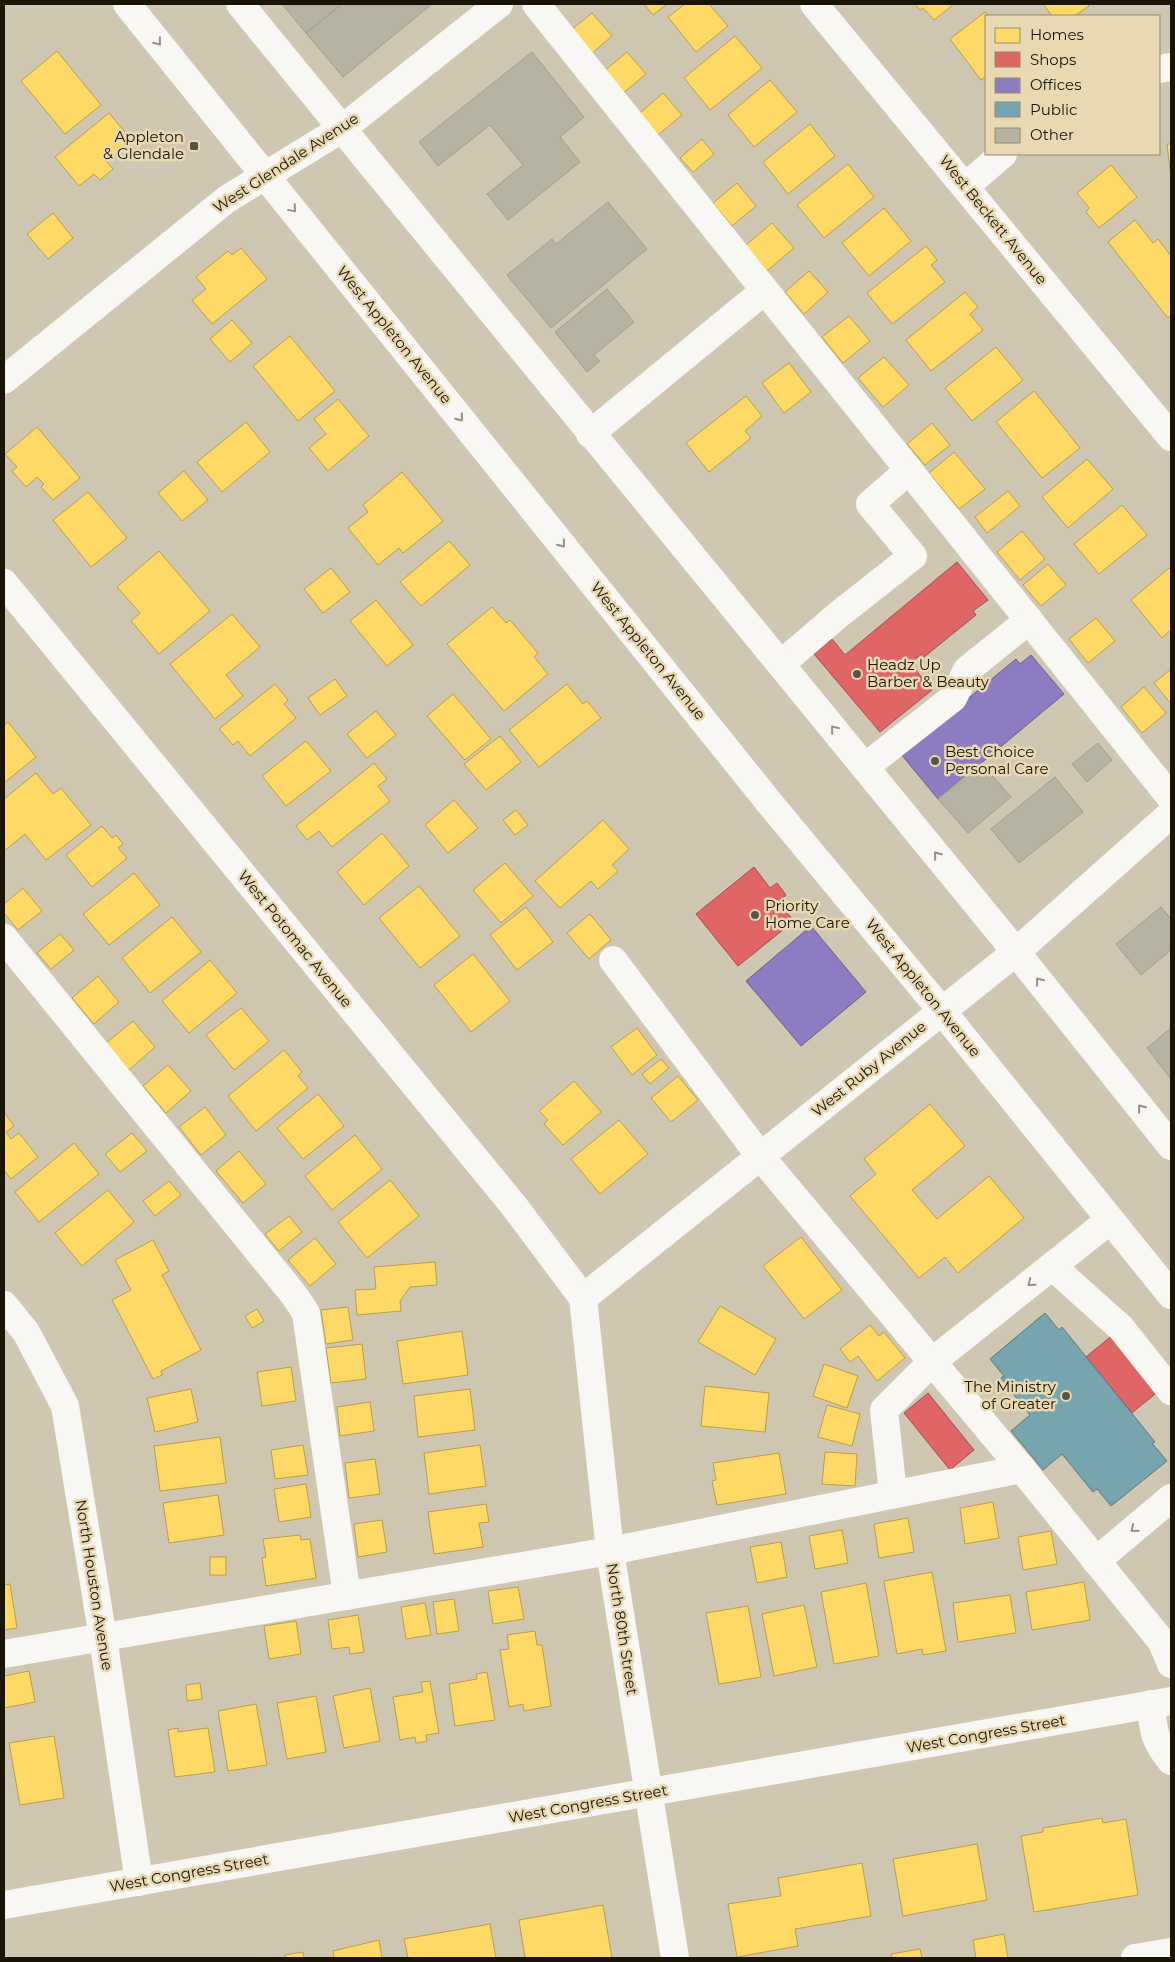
<svg xmlns="http://www.w3.org/2000/svg" width="1175" height="1962" font-family="Montserrat,sans-serif">
<rect width="100%" height="100%" fill="#cfc7b2"/>
<g fill="#ffd966" stroke="#ba9e4a">
<polygon points="644,4 667,4 653,15"/>
<polygon points="685,4 709,4 728,26 696,52 668,17"/>
<polygon points="915,4 954,4 934,20 923,8 920,10"/>
<polygon points="1043,4 1088,4 1089,6 1074,16 1052,16"/>
<polygon points="985,12 988,16 986,76 981,80 950,39"/>
<polygon points="592,13 612,36 590,55 570,31"/>
<polygon points="735,36 762,68 710,110 684,78"/>
<polygon points="57,51 101,105 65,134 21,81"/>
<polygon points="627,52 646,74 622,94 603,72"/>
<polygon points="770,80 797,112 754,147 728,115"/>
<polygon points="663,93 682,115 657,136 639,114"/>
<polygon points="109,113 129,137 126,140 130,144 107,162 113,169 100,180 94,174 79,186 55,157"/>
<polygon points="810,124 835,156 788,194 763,162"/>
<polygon points="702,139 714,154 693,172 680,158"/>
<polygon points="1167,144 1171,144 1171,178"/>
<polygon points="848,164 874,197 824,238 797,205"/>
<polygon points="1111,165 1137,197 1099,228 1086,212 1089,208 1077,193"/>
<polygon points="737,183 756,206 732,226 713,203"/>
<polygon points="884,208 911,241 869,276 842,243"/>
<polygon points="53,213 73,238 48,259 27,234"/>
<polygon points="1135,220 1153,243 1158,239 1171,256 1171,315 1168,318 1108,242"/>
<polygon points="772,223 794,248 767,271 746,245"/>
<polygon points="926,246 937,260 931,265 945,282 892,324 867,293"/>
<polygon points="241,248 267,279 212,324 192,300 206,289 196,277 228,251 232,255"/>
<polygon points="809,271 828,292 804,314 785,292"/>
<polygon points="965,292 978,307 970,314 983,330 931,371 906,340"/>
<polygon points="849,316 870,341 843,363 822,337"/>
<polygon points="232,320 252,343 230,362 210,339"/>
<polygon points="290,336 335,391 298,421 253,366"/>
<polygon points="996,347 1023,380 972,421 945,388"/>
<polygon points="884,357 909,385 883,407 858,378"/>
<polygon points="789,363 811,392 784,413 762,383"/>
<polygon points="1034,391 1080,448 1042,478 996,422"/>
<polygon points="746,396 762,416 745,431 751,438 709,472 686,443"/>
<polygon points="338,399 369,436 328,471 309,448 326,434 314,419"/>
<polygon points="246,422 270,452 222,492 197,462"/>
<polygon points="932,423 950,445 925,465 907,444"/>
<polygon points="37,427 80,478 53,500 41,487 44,484 37,477 26,487 12,471 17,467 5,454"/>
<polygon points="954,452 985,489 959,509 929,473"/>
<polygon points="1087,459 1113,489 1068,528 1042,497"/>
<polygon points="184,471 208,500 182,521 158,493"/>
<polygon points="402,472 443,521 403,553 399,548 378,565 348,528 368,512 363,505"/>
<polygon points="1008,491 1020,506 987,533 975,517"/>
<polygon points="88,492 127,538 91,567 53,520"/>
<polygon points="1122,505 1147,535 1099,574 1074,544"/>
<polygon points="1022,531 1045,559 1020,580 997,552"/>
<polygon points="449,541 470,565 421,606 400,582"/>
<polygon points="159,551 210,611 159,654 131,621 140,613 117,587"/>
<polygon points="1048,564 1066,585 1041,606 1023,585"/>
<polygon points="331,568 350,592 323,613 304,589"/>
<polygon points="1169,568 1171,570 1171,630 1162,638 1131,600"/>
<polygon points="376,600 413,645 387,666 350,621"/>
<polygon points="492,607 506,623 510,620 538,653 534,657 548,674 504,711 447,644"/>
<polygon points="232,614 260,647 226,675 243,696 215,719 170,664"/>
<polygon points="1096,618 1115,641 1088,663 1069,639"/>
<polygon points="1171,669 1171,704 1154,683"/>
<polygon points="335,679 347,696 320,715 308,698"/>
<polygon points="275,684 288,700 284,704 296,718 250,756 238,741 233,745 219,729"/>
<polygon points="567,684 583,704 587,701 601,718 539,767 509,730"/>
<polygon points="1144,687 1166,713 1142,733 1121,707"/>
<polygon points="453,694 491,739 465,760 427,716"/>
<polygon points="376,711 396,735 367,758 347,734"/>
<polygon points="8,722 36,757 4,783 4,725"/>
<polygon points="500,736 521,762 486,790 464,764"/>
<polygon points="306,741 331,771 286,806 262,776"/>
<polygon points="374,763 387,779 378,786 390,801 332,847 319,831 307,840 296,826"/>
<polygon points="36,773 53,794 61,788 91,825 46,860 25,834 4,851 4,799"/>
<polygon points="454,800 478,828 448,853 425,825"/>
<polygon points="516,810 528,825 515,835 503,820"/>
<polygon points="603,820 629,849 612,865 618,871 598,889 591,881 560,908 535,881"/>
<polygon points="102,826 112,838 116,835 123,844 118,848 127,858 92,887 66,855"/>
<polygon points="382,833 409,866 364,905 337,872"/>
<polygon points="505,863 533,896 501,923 473,890"/>
<polygon points="134,873 160,905 109,945 83,914"/>
<polygon points="419,886 460,936 420,968 379,918"/>
<polygon points="23,888 42,911 18,930 4,913 4,904"/>
<polygon points="526,907 553,942 517,970 490,935"/>
<polygon points="590,914 611,940 589,959 567,933"/>
<polygon points="172,917 201,952 150,993 122,958"/>
<polygon points="60,934 74,950 51,969 37,953"/>
<polygon points="473,954 510,1001 471,1032 434,985"/>
<polygon points="210,960 237,993 189,1033 162,1001"/>
<polygon points="98,976 119,1002 94,1024 72,998"/>
<polygon points="241,1008 269,1041 234,1070 206,1035"/>
<polygon points="133,1021 155,1047 129,1070 106,1043"/>
<polygon points="637,1028 657,1055 632,1075 611,1047"/>
<polygon points="284,1050 302,1072 298,1076 308,1088 256,1131 228,1096"/>
<polygon points="661,1059 669,1068 650,1084 642,1074"/>
<polygon points="168,1065 191,1091 166,1113 143,1086"/>
<polygon points="678,1076 698,1100 671,1122 651,1098"/>
<polygon points="574,1081 601,1112 563,1145 544,1124 548,1120 539,1111"/>
<polygon points="318,1094 344,1126 303,1159 277,1128"/>
<polygon points="930,1104 965,1146 912,1190 937,1219 989,1176 1024,1218 958,1273 945,1257 919,1278 850,1196 876,1174 864,1159"/>
<polygon points="205,1107 226,1135 201,1155 179,1127"/>
<polygon points="4,1112 14,1126 6,1132 11,1139 19,1133 38,1157 11,1179 4,1170"/>
<polygon points="619,1120 648,1154 600,1194 571,1159"/>
<polygon points="132,1133 147,1151 120,1172 105,1154"/>
<polygon points="355,1135 382,1169 332,1210 305,1176"/>
<polygon points="74,1143 99,1174 39,1222 15,1192"/>
<polygon points="239,1151 266,1184 243,1203 216,1171"/>
<polygon points="390,1180 419,1216 367,1258 338,1222"/>
<polygon points="169,1181 181,1195 155,1216 143,1201"/>
<polygon points="108,1190 134,1222 82,1266 55,1233"/>
<polygon points="289,1216 302,1232 279,1251 265,1234"/>
<polygon points="801,1237 842,1290 804,1319 763,1266"/>
<polygon points="315,1238 336,1264 310,1286 288,1260"/>
<polygon points="153,1240 169,1271 162,1275 201,1350 161,1371 162,1375 153,1379 112,1300 131,1290 115,1260"/>
<polygon points="435,1262 437,1285 410,1287 400,1301 401,1311 357,1315 355,1290 376,1289 374,1267"/>
<polygon points="720,1306 776,1339 755,1375 698,1342"/>
<polygon points="348,1307 353,1340 326,1344 321,1310"/>
<polygon points="257,1309 264,1321 252,1328 245,1316"/>
<polygon points="870,1325 879,1336 884,1332 905,1358 877,1381 858,1356 850,1362 840,1349"/>
<polygon points="462,1331 468,1375 403,1384 397,1341"/>
<polygon points="362,1344 366,1379 331,1383 326,1348"/>
<polygon points="824,1364 858,1376 847,1408 813,1396"/>
<polygon points="291,1367 296,1401 262,1406 257,1372"/>
<polygon points="705,1386 769,1393 765,1432 701,1426"/>
<polygon points="191,1389 198,1422 155,1432 147,1398"/>
<polygon points="470,1389 475,1430 418,1437 414,1396"/>
<polygon points="370,1402 374,1431 340,1436 337,1407"/>
<polygon points="827,1405 860,1414 852,1446 818,1437"/>
<polygon points="220,1437 226,1483 160,1491 154,1446"/>
<polygon points="303,1445 308,1475 275,1479 271,1450"/>
<polygon points="480,1445 486,1486 429,1494 424,1453"/>
<polygon points="825,1452 857,1454 855,1486 822,1484"/>
<polygon points="779,1453 786,1494 717,1505 712,1481 716,1480 713,1463"/>
<polygon points="375,1459 380,1494 349,1498 345,1463"/>
<polygon points="306,1484 311,1517 279,1522 274,1489"/>
<polygon points="218,1495 224,1535 169,1543 163,1503"/>
<polygon points="993,1502 999,1538 965,1544 960,1508"/>
<polygon points="486,1504 489,1522 479,1523 483,1547 434,1554 428,1512"/>
<polygon points="908,1518 914,1552 879,1558 874,1524"/>
<polygon points="382,1520 387,1552 358,1557 354,1524"/>
<polygon points="842,1530 848,1563 815,1569 809,1536"/>
<polygon points="1051,1531 1057,1564 1023,1570 1018,1537"/>
<polygon points="300,1535 301,1540 310,1539 316,1578 266,1586 262,1558 266,1557 263,1539"/>
<polygon points="781,1542 787,1577 757,1583 750,1547"/>
<rect x="210" y="1557" width="16" height="18"/>
<polygon points="932,1572 946,1651 923,1655 922,1649 897,1654 884,1581"/>
<polygon points="1084,1582 1090,1620 1032,1630 1026,1592"/>
<polygon points="866,1583 879,1656 834,1664 821,1592"/>
<polygon points="10,1584 17,1628 4,1630 4,1585"/>
<polygon points="518,1587 524,1619 493,1624 488,1591"/>
<polygon points="1010,1595 1016,1633 958,1642 953,1603"/>
<polygon points="454,1599 459,1631 437,1634 433,1602"/>
<polygon points="425,1603 431,1635 406,1639 401,1607"/>
<polygon points="804,1605 817,1667 774,1676 762,1614"/>
<polygon points="748,1606 761,1677 719,1684 706,1613"/>
<polygon points="358,1615 364,1652 350,1654 349,1647 332,1649 328,1620"/>
<polygon points="296,1621 301,1654 269,1659 264,1626"/>
<polygon points="535,1631 537,1645 542,1645 551,1706 524,1711 523,1704 509,1707 500,1650 509,1649 507,1635"/>
<polygon points="29,1671 35,1702 4,1708 4,1676"/>
<polygon points="487,1672 495,1720 455,1726 449,1684 477,1679 476,1674"/>
<polygon points="430,1681 439,1733 426,1735 427,1741 416,1743 415,1737 400,1740 393,1697 423,1692 421,1682"/>
<polygon points="200,1683 202,1699 187,1701 186,1685"/>
<polygon points="370,1688 380,1741 344,1748 333,1696"/>
<polygon points="316,1696 326,1752 287,1759 277,1703"/>
<polygon points="256,1704 267,1765 228,1771 218,1711"/>
<polygon points="178,1728 178,1732 208,1728 215,1772 175,1777 168,1730"/>
<polygon points="54,1736 64,1798 20,1805 9,1743"/>
<polygon points="1102,1818 1103,1823 1126,1819 1138,1895 1034,1912 1021,1836 1043,1832 1043,1828"/>
<polygon points="977,1844 987,1900 903,1916 893,1859"/>
<polygon points="862,1863 871,1916 795,1929 798,1946 737,1957 728,1904 781,1896 778,1878"/>
<polygon points="603,1905 612,1958 525,1958 519,1920"/>
<polygon points="490,1924 496,1958 408,1958 404,1939"/>
<polygon points="1004,1934 1008,1958 976,1958 973,1940"/>
<polygon points="379,1940 382,1958 334,1958 333,1951"/>
<polygon points="920,1949 922,1958 892,1958 891,1954"/>
<polygon points="303,1952 304,1958 286,1958 285,1955"/>
</g>
<g fill="#e06666" stroke="#a54d4a">
<polygon points="957,562 988,600 973,611 976,615 924,657 922,654 910,663 932,690 880,732 814,654 832,639 845,655"/>
<polygon points="754,867 770,888 777,883 786,895 778,902 794,921 738,966 696,914"/>
<polygon points="1115,1333 1161,1389 1132,1413 1086,1357"/>
<polygon points="928,1393 974,1450 950,1470 904,1413"/>
</g>
<g fill="#8e7cc3" stroke="#6b5d8b">
<polygon points="1031,655 1064,694 938,799 901,754 1016,659 1020,664"/>
<polygon points="811,926 866,992 801,1046 746,981"/>
</g>
<polygon fill="#76a5af" stroke="#5a7a7d" points="1045,1313 1059,1330 1062,1327 1155,1442 1152,1443 1167,1461 1111,1506 1097,1489 1093,1492 1062,1454 1043,1470 1011,1431 1030,1415 1001,1378 1004,1376 990,1359"/>
<g fill="#b6b2a2" stroke="#a19d8d">
<polygon points="282,4 342,4 306,33"/>
<polygon points="342,4 432,4 343,77 306,33"/>
<polygon points="532,52 584,117 560,137 580,162 508,220 487,194 523,165 490,125 438,166 419,142"/>
<polygon points="608,202 647,249 551,328 507,275 552,239 556,244"/>
<polygon points="607,289 634,322 594,355 600,361 587,372 555,332"/>
<polygon points="1098,743 1112,760 1087,782 1072,764"/>
<polygon points="981,763 1011,797 968,833 938,799"/>
<polygon points="1055,777 1083,812 1019,863 991,829"/>
<polygon points="1161,907 1171,919 1171,950 1141,975 1116,944"/>
<polygon points="1171,1028 1171,1079 1147,1048"/>
</g>
<g fill="none" stroke-linecap="round" stroke-linejoin="round">
<g stroke="#f8f7f3" stroke-width="28">
<polyline points="536,4 1171,798"/>
<polyline points="814,4 1171,437"/>
<polyline points="1159,69 1171,67"/>
<polyline points="966,186 1003,154"/>
<polyline points="4,380 227,199 343,128 499,4"/>
<polyline points="590,434 764,291"/>
<polyline points="4,583 514,1206 583,1298"/>
<polyline points="781,664 838,615 913,556 870,504 909,470"/>
<polyline points="865,767 953,698 967,670 1029,620"/>
<polyline points="4,938 294,1295 306,1313 347,1596"/>
<polyline points="613,960 760,1156 1022,1469 1162,1642 1171,1664"/>
<polyline points="1052,1266 1121,1328 1171,1391"/>
<polyline points="583,1298 1016,952 1171,814"/>
<polyline points="583,1298 610,1551 675,1958"/>
<polyline points="4,1305 26,1332 65,1406 103,1638 139,1882"/>
<polyline points="893,1494 884,1410 933,1361 1110,1220"/>
<polyline points="1096,1561 1171,1498"/>
<polyline points="4,1654 610,1551 1022,1469"/>
<path d="M1151,1704C1153,1731 1154,1740 1171,1761"/>
<polyline points="4,1905 1171,1701"/>
<polyline points="1135,1958 1171,1952"/>
</g>
<g stroke="#f8f7f3" stroke-width="28">
<polyline points="127,4 772,806 942,1011 1171,1295"/>
<polyline points="240,4 1016,952 1171,1146"/>
</g>
</g>
<defs><path id="oneway-chevron" d="M-2-3.5L2.5 0L-2 3.5" fill="none" stroke-width="1.6" stroke-linecap="round" stroke-linejoin="round" transform="scale(1.25)"/></defs>
<g stroke="#949189">
<use href="#oneway-chevron" transform="translate(158 42) rotate(51)"/>
<use href="#oneway-chevron" transform="translate(293 209) rotate(50)"/>
<use href="#oneway-chevron" transform="translate(460 418) rotate(51)"/>
<use href="#oneway-chevron" transform="translate(562 544) rotate(51)"/>
<use href="#oneway-chevron" transform="translate(834 729) rotate(-129)"/>
<use href="#oneway-chevron" transform="translate(937 855) rotate(-129)"/>
<use href="#oneway-chevron" transform="translate(1039 981) rotate(-129)"/>
<use href="#oneway-chevron" transform="translate(1141 1108) rotate(-129)"/>
<use href="#oneway-chevron" transform="translate(1031 1283) rotate(141)"/>
<use href="#oneway-chevron" transform="translate(1134 1529) rotate(140)"/>
</g>
<g fill="#595343" stroke="#e9d9b3" stroke-width="2">
<rect x="189" y="141" width="10" height="10" rx="2.5"/>
<circle cx="857" cy="674" r="5"/>
<circle cx="935" cy="761" r="5"/>
<circle cx="755" cy="915" r="5"/>
<circle cx="1066" cy="1396" r="5"/>
</g>
<g text-anchor="middle" stroke-width="5" stroke-linejoin="round" paint-order="stroke">
<g font-size="15" fill="#1a1407" stroke="#e9d9b3" text-anchor="start">
<text x="184" y="142" text-anchor="end">Appleton<tspan x="184" dy="17">&amp; Glendale</tspan></text>
<text x="867" y="670">Headz Up<tspan x="867" dy="17">Barber &amp; Beauty</tspan></text>
<text x="945" y="757">Best Choice<tspan x="945" dy="17">Personal Care</tspan></text>
<text x="765" y="911">Priority<tspan x="765" dy="17">Home Care</tspan></text>
<text x="1056" y="1392" text-anchor="end">The Ministry<tspan x="1056" dy="17">of Greater</tspan></text>
</g>
<g font-size="15" fill="#1a1407" stroke="#e9d9b3">
<text transform="translate(286 163) rotate(-33)" y="5">West Glendale Avenue</text>
<text transform="translate(993 220) rotate(51)" y="5">West Beckett Avenue</text>
<text transform="translate(394 335) rotate(51)" y="5">West Appleton Avenue</text>
<text transform="translate(648 651) rotate(51)" y="5">West Appleton Avenue</text>
<text transform="translate(295 939) rotate(51)" y="5">West Potomac Avenue</text>
<text transform="translate(923 988) rotate(51)" y="5">West Appleton Avenue</text>
<text transform="translate(869 1069) rotate(-39)" y="5">West Ruby Avenue</text>
<text transform="translate(94 1585) rotate(81)" y="5">North Houston Avenue</text>
<text transform="translate(622 1629) rotate(81)" y="5">North 80th Street</text>
<text transform="translate(986 1734) rotate(-10)" y="5">West Congress Street</text>
<text transform="translate(588 1804) rotate(-10)" y="5">West Congress Street</text>
<text transform="translate(189 1873) rotate(-10)" y="5">West Congress Street</text>
</g>
</g>
<rect width="1175" height="1962" fill="none" stroke="#1a1407" stroke-width="10"/>
<rect x="985" y="15" width="175" height="140" fill="#e9d9b3" stroke="#968a6e"/>
<rect x="995" y="28" width="25" height="15" fill="#ffd966" stroke="#968a6e"/>
<text x="1030" y="40" font-size="15" fill="#1a1407">Homes</text>
<rect x="995" y="52" width="25" height="15" fill="#e06666" stroke="#968a6e"/>
<text x="1030" y="65" font-size="15" fill="#1a1407">Shops</text>
<rect x="995" y="78" width="25" height="15" fill="#8e7cc3" stroke="#968a6e"/>
<text x="1030" y="90" font-size="15" fill="#1a1407">Offices</text>
<rect x="995" y="102" width="25" height="15" fill="#76a5af" stroke="#968a6e"/>
<text x="1030" y="115" font-size="15" fill="#1a1407">Public</text>
<rect x="995" y="128" width="25" height="15" fill="#b6b2a2" stroke="#968a6e"/>
<text x="1030" y="140" font-size="15" fill="#1a1407">Other</text>
</svg>
